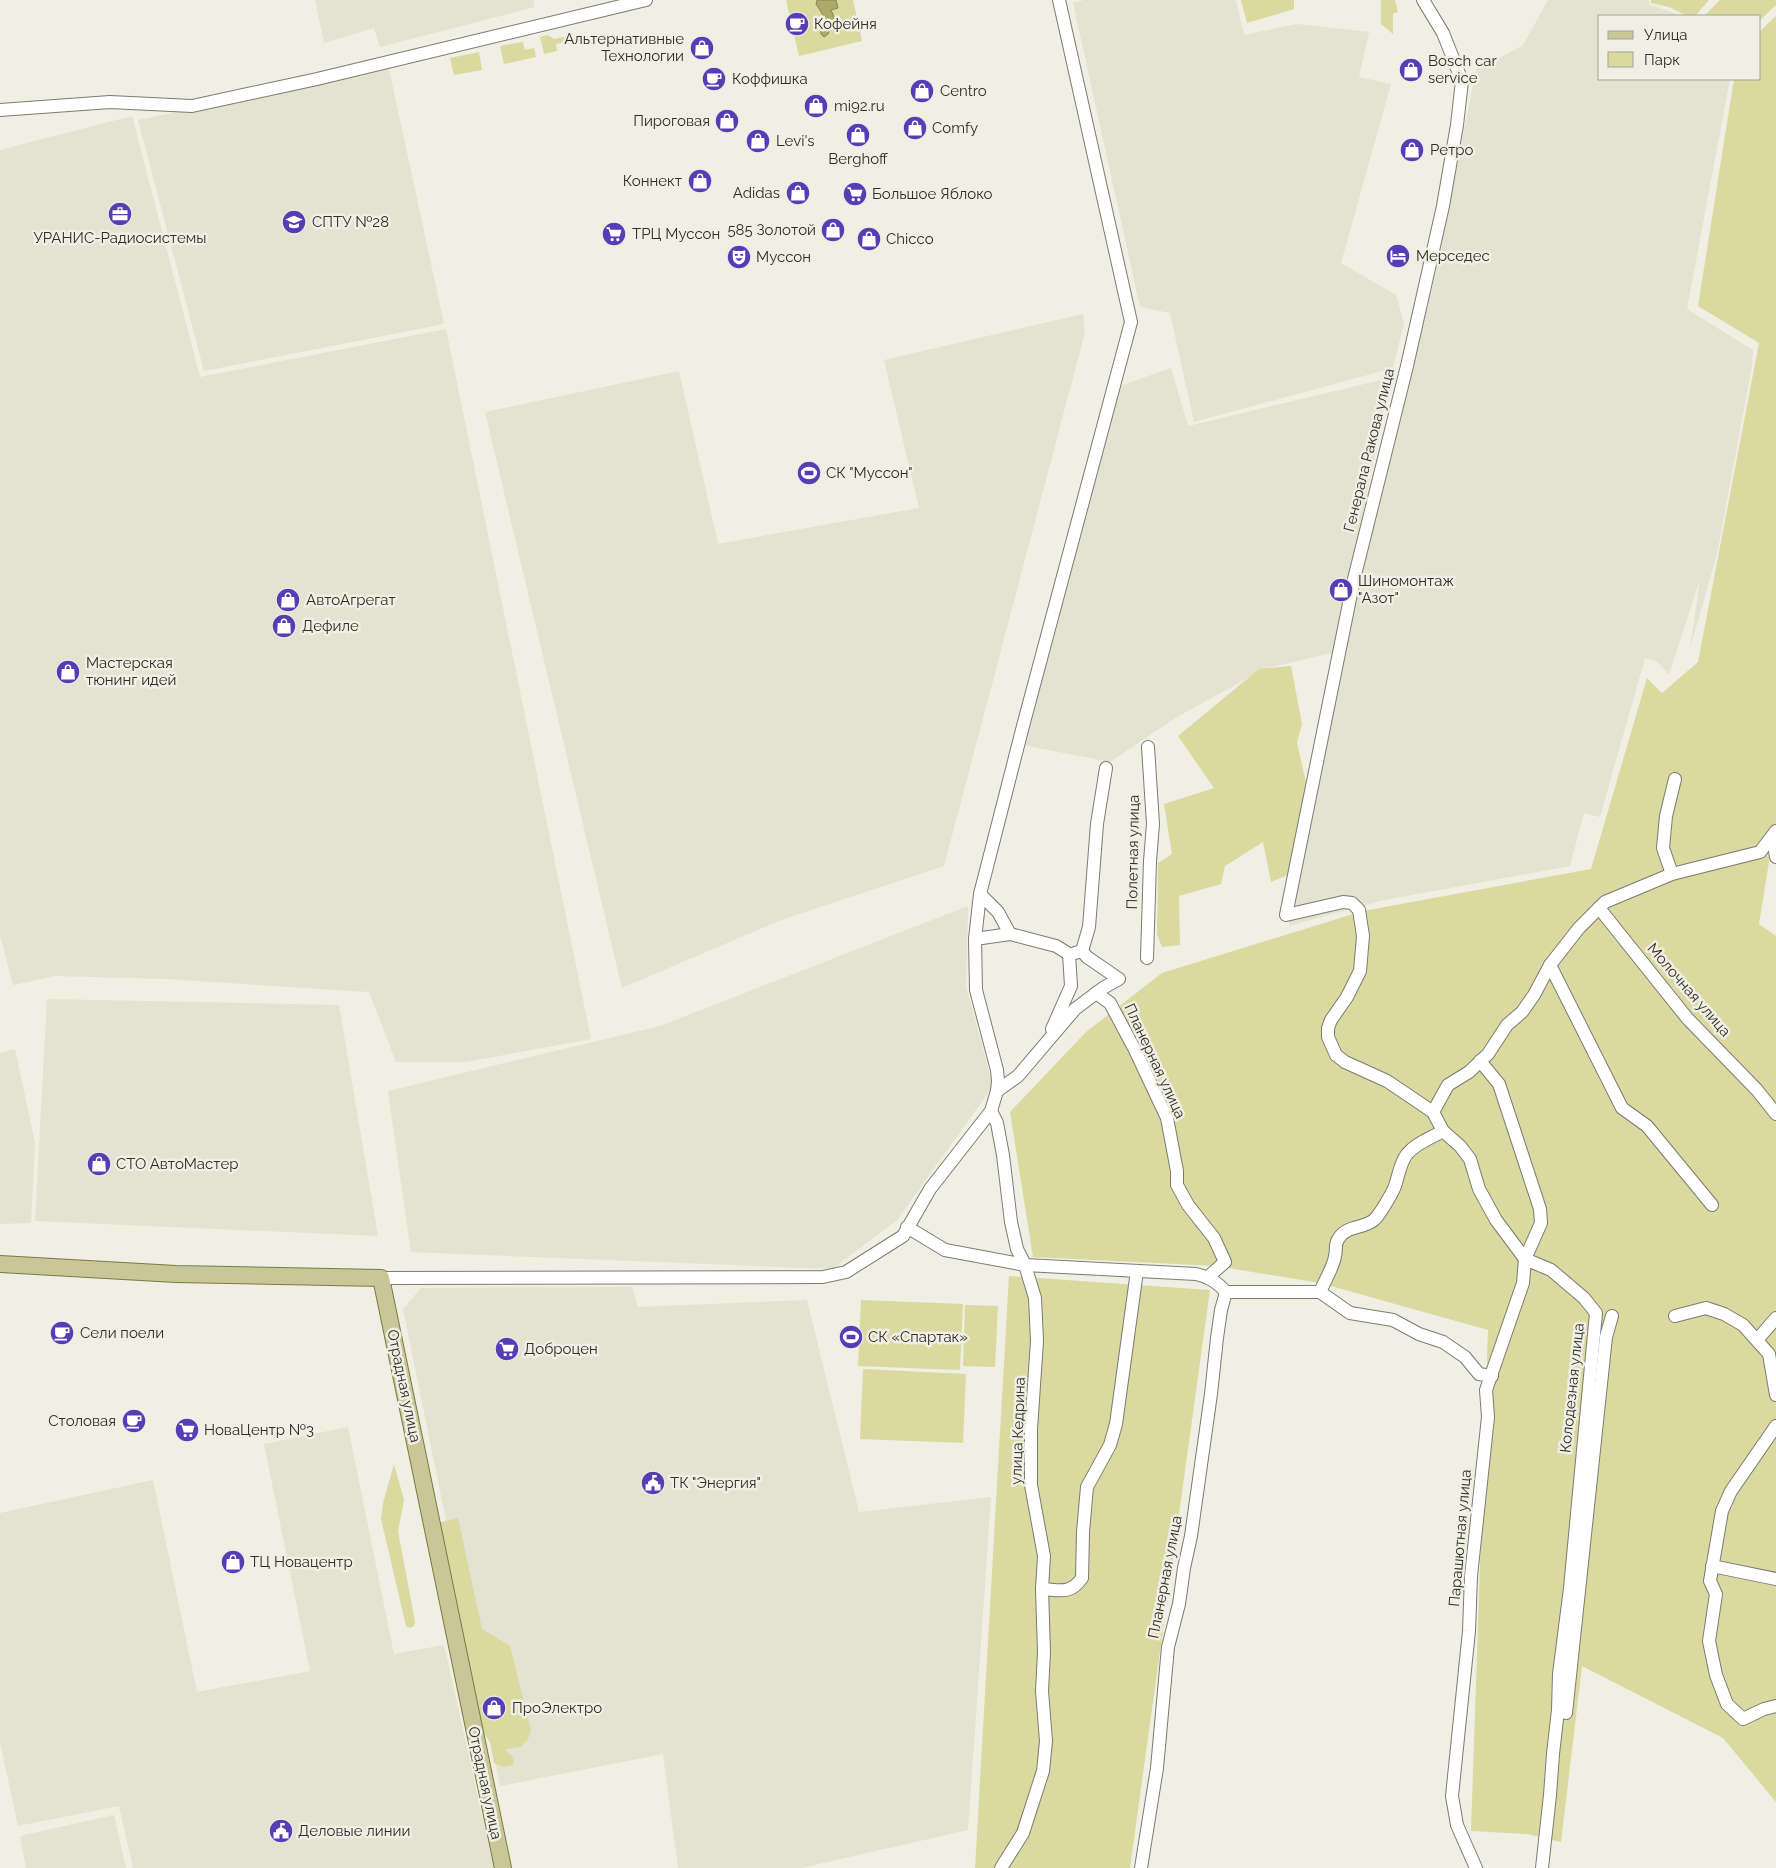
<svg xmlns="http://www.w3.org/2000/svg" width="1776" height="1868" font-family="Raleway,sans-serif">
<rect width="100%" height="100%" fill="#efefe3"/>
<g fill="#e3e3d1">
<polygon points="315,0 533,0 535,7 380,47 374,28 324,43"/>
<polygon points="1084,0 1236,0 1244,35 1297,24 1369,32 1359,77 1391,84 1341,263 1396,295 1404,323 1393,368 1194,422 1170,313 1140,307 1073,3"/>
<polygon points="1548,0 1649,0 1649,5 1670,11 1681,16 1600,16 1600,79 1730,79 1687,309 1753,350 1752,366 1717,554 1690,649 1700,579 1669,675 1658,662 1645,658 1600,817 1584,813 1570,866 1380,901 1289,926 1289,905 1356,579 1432,289 1479,56 1496,60 1523,45"/>
<polygon points="389,69 444,324 204,371 138,120"/>
<polygon points="132,116 200,377 446,329 591,1039 466,1062 396,1062 369,992 166,979 55,976 13,985 0,935 0,150"/>
<polygon points="1083,314 1085,332 944,866 781,920 622,988 485,412 679,371 718,544 919,508 884,360"/>
<polygon points="1171,368 1188,426 1390,378 1335,652 1264,669 1177,717 1110,762 1023,745 1120,386"/>
<polygon points="968,906 966,986 993,1086 897,1220 832,1269 411,1252 388,1091 660,1026"/>
<polygon points="47,999 339,1005 378,1236 35,1221"/>
<polygon points="15,1049 35,1143 31,1223 0,1224 0,1053"/>
<polygon points="632,1287 638,1307 807,1300 859,1512 991,1497 968,1830 801,1868 678,1868 663,1754 500,1786 403,1309 421,1288"/>
<polygon points="348,1427 394,1654 444,1645 494,1868 133,1868 119,1806 18,1826 0,1742 0,1513 153,1480 197,1692 310,1671 264,1444"/>
<polygon points="114,1815 126,1868 26,1868 20,1836"/>
</g>
<g fill="#dbd99f">
<polygon points="786,0 853,0 862,41 799,56"/>
<polygon points="1241,0 1294,0 1294,9 1247,23"/>
<polygon points="1381,0 1395,0 1398,12 1393,14 1393,34 1381,24"/>
<polygon points="1651,0 1709,0 1695,16 1687,16 1669,7 1651,3"/>
<polygon points="1720,0 1776,0 1776,5 1760,20 1760,16 1704,16"/>
<polygon points="1776,16 1776,831 1773,837 1759,924 1776,936 1776,1802 1723,1738 1582,1666 1561,1842 1527,1834 1471,1831 1488,1330 1320,1283 1216,1266 1033,1257 1010,1112 1086,1032 1162,973 1363,911 1591,869 1647,678 1662,693 1698,662 1759,343 1698,306 1734,79 1760,79 1760,31"/>
<polygon points="548,35 554,39 564,37 565,42 556,44 557,51 544,54 540,37"/>
<polygon points="523,42 525,50 534,48 536,57 504,64 500,46"/>
<polygon points="479,52 482,70 454,75 450,58"/>
<polygon points="1291,666 1302,724 1297,742 1308,792 1293,873 1271,882 1263,842 1225,866 1221,884 1179,896 1180,945 1162,947 1157,935 1158,863 1172,854 1164,804 1214,788 1178,736 1259,669"/>
<polygon points="1009,1276 1210,1290 1130,1868 975,1868"/>
<polygon points="861,1300 963,1304 960,1370 858,1366"/>
<polygon points="965,1305 998,1306 995,1367 963,1366"/>
<polygon points="863,1369 966,1374 963,1443 860,1439"/>
<polygon points="394,1464 404,1500 398,1531 415,1622 414,1626 410,1628 406,1626 381,1519 383,1503"/>
<path d="M458,1518L482,1629L510,1646L531,1731L528,1739L521,1747L506,1749V1751C511,1755 515,1757 513,1765L503,1767L494,1763L490,1742L482,1730L437,1523Z"/>
</g>
<polygon fill="#adaa67" stroke="#878554" points="817,0 836,0 838,8 831,10 835,19 828,34 824,37 821,34 819,21 823,15 816,4"/>
<g fill="none" stroke-linecap="round" stroke-linejoin="round">
<g stroke="#7b7b71" stroke-width="14">
<g id="minor">
<polyline points="1423,0 1443,33 1462,81 1457,125 1443,206 1407,366 1354,579 1286,915 1343,902 1352,903 1359,910 1363,936 1360,971 1347,997 1331,1020 1328,1028 1328,1037 1336,1055 1345,1062 1387,1081 1433,1112 1443,1131 1460,1146 1470,1159 1479,1189 1496,1220 1525,1259 1551,1270 1584,1298 1596,1313 1570,1588 1559,1674 1558,1710 1553,1754 1550,1795 1542,1868"/>
<polyline points="0,110 110,102 192,106 317,79 646,0"/>
<polyline points="1773,837 1776,857"/>
<polyline points="1672,874 1663,848 1666,816 1675,779"/>
<polyline points="980,894 998,912 1010,934 1056,946 1069,954 1071,986 1052,1029"/>
<polyline points="1599,908 1687,1018 1757,1090 1776,1114"/>
<polyline points="975,939 1010,934"/>
<polyline points="1075,953 1082,951 1089,927 1097,824 1106,768"/>
<polyline points="1147,958 1150,861 1153,824 1148,747"/>
<polyline points="1550,965 1622,1108 1647,1126 1712,1205"/>
<polyline points="1096,993 1110,1003 1135,1050 1167,1118 1177,1171 1177,1185 1188,1205 1214,1238 1225,1262 1208,1277"/>
<polyline points="997,1091 1018,1076 1075,1009 1103,988 1119,979 1087,957 1082,951"/>
<polyline points="991,1111 997,1123 1003,1155 1011,1222 1017,1249 1025,1265 1035,1298 1037,1341 1031,1429 1031,1485 1044,1556 1042,1589 1044,1652 1042,1691 1046,1741 1043,1771 1023,1833 1001,1868"/>
<polyline points="1433,1112 1448,1085 1469,1072 1488,1054 1507,1025 1522,1012 1534,995 1550,965 1579,928 1605,902 1672,874 1760,852 1776,831"/>
<path d="M907,1227L945,1250L1025,1265L1196,1274C1209,1277 1217,1282 1226,1292H1320L1350,1313L1393,1320L1419,1334L1443,1342L1465,1357L1479,1374L1492,1376"/>
<polyline points="381,1278 823,1277 846,1272 903,1236 930,1189 991,1111 997,1091 998,1081 997,1070 976,990 975,939 980,894 1023,726 1131,322 1059,0"/>
<path d="M1320,1292C1324,1282 1334,1266 1335,1256C1337,1249 1334,1244 1339,1238C1347,1225 1365,1229 1375,1219C1380,1214 1393,1192 1395,1186C1399,1174 1400,1163 1407,1154C1416,1143 1431,1138 1443,1131"/>
<polyline points="1675,1316 1706,1308 1724,1314 1743,1325 1769,1354 1776,1395"/>
<polyline points="1757,1340 1776,1318"/>
<polyline points="1776,1426 1731,1491 1722,1511 1710,1581 1716,1594 1709,1641 1716,1675 1727,1704 1743,1719 1764,1709 1776,1706"/>
<polyline points="1712,1566 1776,1579"/>
<path d="M1042,1589C1060,1590 1070,1595 1082,1578L1083,1532L1087,1487L1110,1445L1116,1424L1137,1271"/>
<polyline points="1566,1713 1606,1337 1612,1316"/>
<polyline points="1141,1868 1157,1768 1168,1647 1179,1604 1184,1568 1191,1536 1211,1394 1217,1338 1221,1310 1226,1292"/>
<polyline points="1476,1868 1457,1825 1452,1796 1469,1631 1471,1576 1488,1417 1486,1390 1523,1283 1525,1259 1541,1223 1540,1209 1499,1084 1480,1061"/>
</g>
</g>
<g stroke="#7b7944" stroke-width="18">
<polyline id="major" points="0,1264 176,1274 381,1278 503,1868"/>
</g>
<use href="#minor" stroke="#fff" stroke-width="12"/>
<use href="#major" stroke="#c9c798" stroke-width="16"/>
</g>
<defs>
<g id="cafe-disc" transform="scale(1.25)"><circle r="9.5" fill="#553db5" stroke="#efefe3"/><path d="M-5.5-4.5H6V0H3Q3 3.5 0 3.5H-2.5Q-5.5 3.5-5.5 0ZM3-3.2v2h1.7v-2ZM-6 4.5H4V6H-6Z" fill="#fff"/></g>
<g id="shop-disc" transform="scale(1.25)"><circle r="9.5" fill="#553db5" stroke="#efefe3"/><path d="M-5-2.5h2.3a2.7 3.5 0 0 1 5.4 0H5L5.5 6h-11ZM-1.5-2.5h3a1.5 2.3 0 0 0-3 0Z" fill="#fff"/></g>
<g id="supermarket-disc" transform="scale(1.25)"><circle r="9.5" fill="#553db5" stroke="#efefe3"/><path d="M-6-5.5h2.5l.6 2H6L4.5 2H-2.5L-4.4-4H-6ZM-1.5 3.2a1.3 1.3 0 1 0 .1 0ZM3 3.2a1.3 1.3 0 1 0 .1 0Z" fill="#fff"/></g>
<g id="office-disc" transform="scale(1.25)"><circle r="9.5" fill="#553db5" stroke="#efefe3"/><path d="M-6-3h4V-5.5h4V-3h4V5H-6ZM-1-4.5V-3h2v-1.5ZM-6 0V1H6V0Z" fill="#fff"/></g>
<g id="university-disc" transform="scale(1.25)"><circle r="9.5" fill="#553db5" stroke="#efefe3"/><path d="M0-5L7-2L0 1L-7-2ZM-4 1L0 2.5L4 1V4Q0 6-4 4Z" fill="#fff"/></g>
<g id="hotel-disc" transform="scale(1.25)"><circle r="9.5" fill="#553db5" stroke="#efefe3"/><path d="M-6-4.5h1.5V1H6V5H4.5V3h-9V5H-6ZM-4 0a1.8 1.8 0 1 1 3.6 0ZM.5 0V-2.5h3Q6-2.5 6 0Z" fill="#fff"/></g>
<g id="theatre-disc" transform="scale(1.25)"><circle r="9.5" fill="#553db5" stroke="#efefe3"/><path d="M-5-5.5Q0-4 5-5.5V0Q5 5 0 6Q-5 5-5 0ZM-3.3-2.5H-1v1.5H-3.3ZM1-2.5H3.3v1.5H1ZM-2.8 1Q0 5.5 2.8 1Z" fill="#fff"/></g>
<g id="stadium-disc" transform="scale(1.25)"><circle r="9.5" fill="#553db5" stroke="#efefe3"/><path d="M0-5a6.5 5 0 1 0 0 10a6.5 5 0 1 0 0-10ZM-3.5-1.8h7v3.6h-7Z" fill="#fff"/></g>
<g id="civic-disc" transform="scale(1.25)"><circle r="9.5" fill="#553db5" stroke="#efefe3"/><path d="M-.6-6.5H3V-4.5H.6V-3L4-1V1h2V6H-6V1h2V-1L-.6-3ZM-1.2 2.5V6h2.4V2.5Z" fill="#fff"/></g>
</defs>
<g fill-rule="evenodd">
<use href="#cafe-disc" x="797" y="24"/>
<use href="#shop-disc" x="702" y="48"/>
<use href="#shop-disc" x="1411" y="70"/>
<use href="#cafe-disc" x="714" y="79"/>
<use href="#shop-disc" x="922" y="91"/>
<use href="#shop-disc" x="816" y="106"/>
<use href="#shop-disc" x="727" y="121"/>
<use href="#shop-disc" x="915" y="128"/>
<use href="#shop-disc" x="858" y="135"/>
<use href="#shop-disc" x="758" y="141"/>
<use href="#shop-disc" x="1412" y="150"/>
<use href="#shop-disc" x="700" y="181"/>
<use href="#shop-disc" x="798" y="193"/>
<use href="#supermarket-disc" x="855" y="194"/>
<use href="#office-disc" x="120" y="214"/>
<use href="#university-disc" x="294" y="222"/>
<use href="#shop-disc" x="833" y="230"/>
<use href="#supermarket-disc" x="614" y="234"/>
<use href="#shop-disc" x="869" y="239"/>
<use href="#hotel-disc" x="1398" y="256"/>
<use href="#theatre-disc" x="739" y="257"/>
<use href="#stadium-disc" x="809" y="473"/>
<use href="#shop-disc" x="1341" y="590"/>
<use href="#shop-disc" x="288" y="600"/>
<use href="#shop-disc" x="284" y="626"/>
<use href="#shop-disc" x="68" y="672"/>
<use href="#shop-disc" x="99" y="1164"/>
<use href="#cafe-disc" x="62" y="1333"/>
<use href="#stadium-disc" x="851" y="1337"/>
<use href="#supermarket-disc" x="507" y="1349"/>
<use href="#cafe-disc" x="134" y="1421"/>
<use href="#supermarket-disc" x="187" y="1430"/>
<use href="#civic-disc" x="653" y="1483"/>
<use href="#shop-disc" x="233" y="1562"/>
<use href="#shop-disc" x="494" y="1708"/>
<use href="#civic-disc" x="281" y="1831"/>
</g>
<g text-anchor="middle" stroke-width="5" stroke-linejoin="round" paint-order="stroke">
<g font-size="15" fill="#2e2e29" stroke="#efefe3" text-anchor="start">
<text x="814" y="29">Кофейня</text>
<text x="684" y="44" text-anchor="end">Альтернативные<tspan x="684" dy="17">Технологии</tspan></text>
<text x="1428" y="66">Bosch car<tspan x="1428" dy="17">service</tspan></text>
<text x="732" y="84">Коффишка</text>
<text x="940" y="96">Centro</text>
<text x="834" y="111">mi92.ru</text>
<text x="710" y="126" text-anchor="end">Пироговая</text>
<text x="932" y="133">Comfy</text>
<text x="776" y="146">Levi's</text>
<text x="1430" y="155">Ретро</text>
<text x="858" y="164" text-anchor="middle">Berghoff</text>
<text x="682" y="186" text-anchor="end">Коннект</text>
<text x="780" y="198" text-anchor="end">Adidas</text>
<text x="872" y="199">Большое Яблоко</text>
<text x="312" y="227">СПТУ №28</text>
<text x="816" y="235" text-anchor="end">585 Золотой</text>
<text x="632" y="239">ТРЦ Муссон</text>
<text x="120" y="243" text-anchor="middle">УРАНИС-Радиосистемы</text>
<text x="886" y="244">Chicco</text>
<text x="1416" y="261">Мерседес</text>
<text x="756" y="262">Муссон</text>
<text x="826" y="478">СК "Муссон"</text>
<text x="1358" y="586">Шиномонтаж<tspan x="1358" dy="17">"Азот"</tspan></text>
<text x="306" y="605">АвтоАгрегат</text>
<text x="302" y="631">Дефиле</text>
<text x="86" y="668">Мастерская<tspan x="86" dy="17">тюнинг идей</tspan></text>
<text x="116" y="1169">СТО АвтоМастер</text>
<text x="80" y="1338">Сели поели</text>
<text x="868" y="1342">СК «Спартак»</text>
<text x="524" y="1354">Доброцен</text>
<text x="116" y="1426" text-anchor="end">Столовая</text>
<text x="204" y="1435">НоваЦентр №3</text>
<text x="670" y="1488">ТК "Энергия"</text>
<text x="250" y="1567">ТЦ Новацентр</text>
<text x="512" y="1713">ПроЭлектро</text>
<text x="298" y="1836">Деловые линии</text>
</g>
<g font-size="15" fill="#2e2e29" stroke="#efefe3">
<text transform="translate(1369 450) rotate(-76)" y="5">Генерала Ракова улица</text>
<text transform="translate(1133 852) rotate(-89)" y="5">Полетная улица</text>
<text transform="translate(1689 990) rotate(49)" y="5">Молочная улица</text>
<text transform="translate(1155 1061) rotate(65)" y="5">Планерная улица</text>
<text transform="translate(404 1386) rotate(78)" y="5">Отрадная улица</text>
<text transform="translate(1572 1388) rotate(-84)" y="5">Колодезная улица</text>
<text transform="translate(1018 1431) rotate(-88)" y="5">улица Кедрина</text>
<text transform="translate(1460 1538) rotate(-85)" y="5">Парашютная улица</text>
<text transform="translate(1165 1577) rotate(-79)" y="5">Планерная улица</text>
<text transform="translate(485 1783) rotate(78)" y="5">Отрадная улица</text>
</g>
</g>
<rect x="1598" y="15" width="162" height="65" fill="#efefe3" stroke="#a2a299"/>
<rect x="1608" y="31" width="25" height="8" fill="#c9c798" stroke="#a2a299"/>
<text x="1644" y="40" font-size="15" fill="#2e2e29">Улица</text>
<rect x="1608" y="52" width="25" height="15" fill="#dbd99f" stroke="#a2a299"/>
<text x="1644" y="65" font-size="15" fill="#2e2e29">Парк</text>
</svg>
